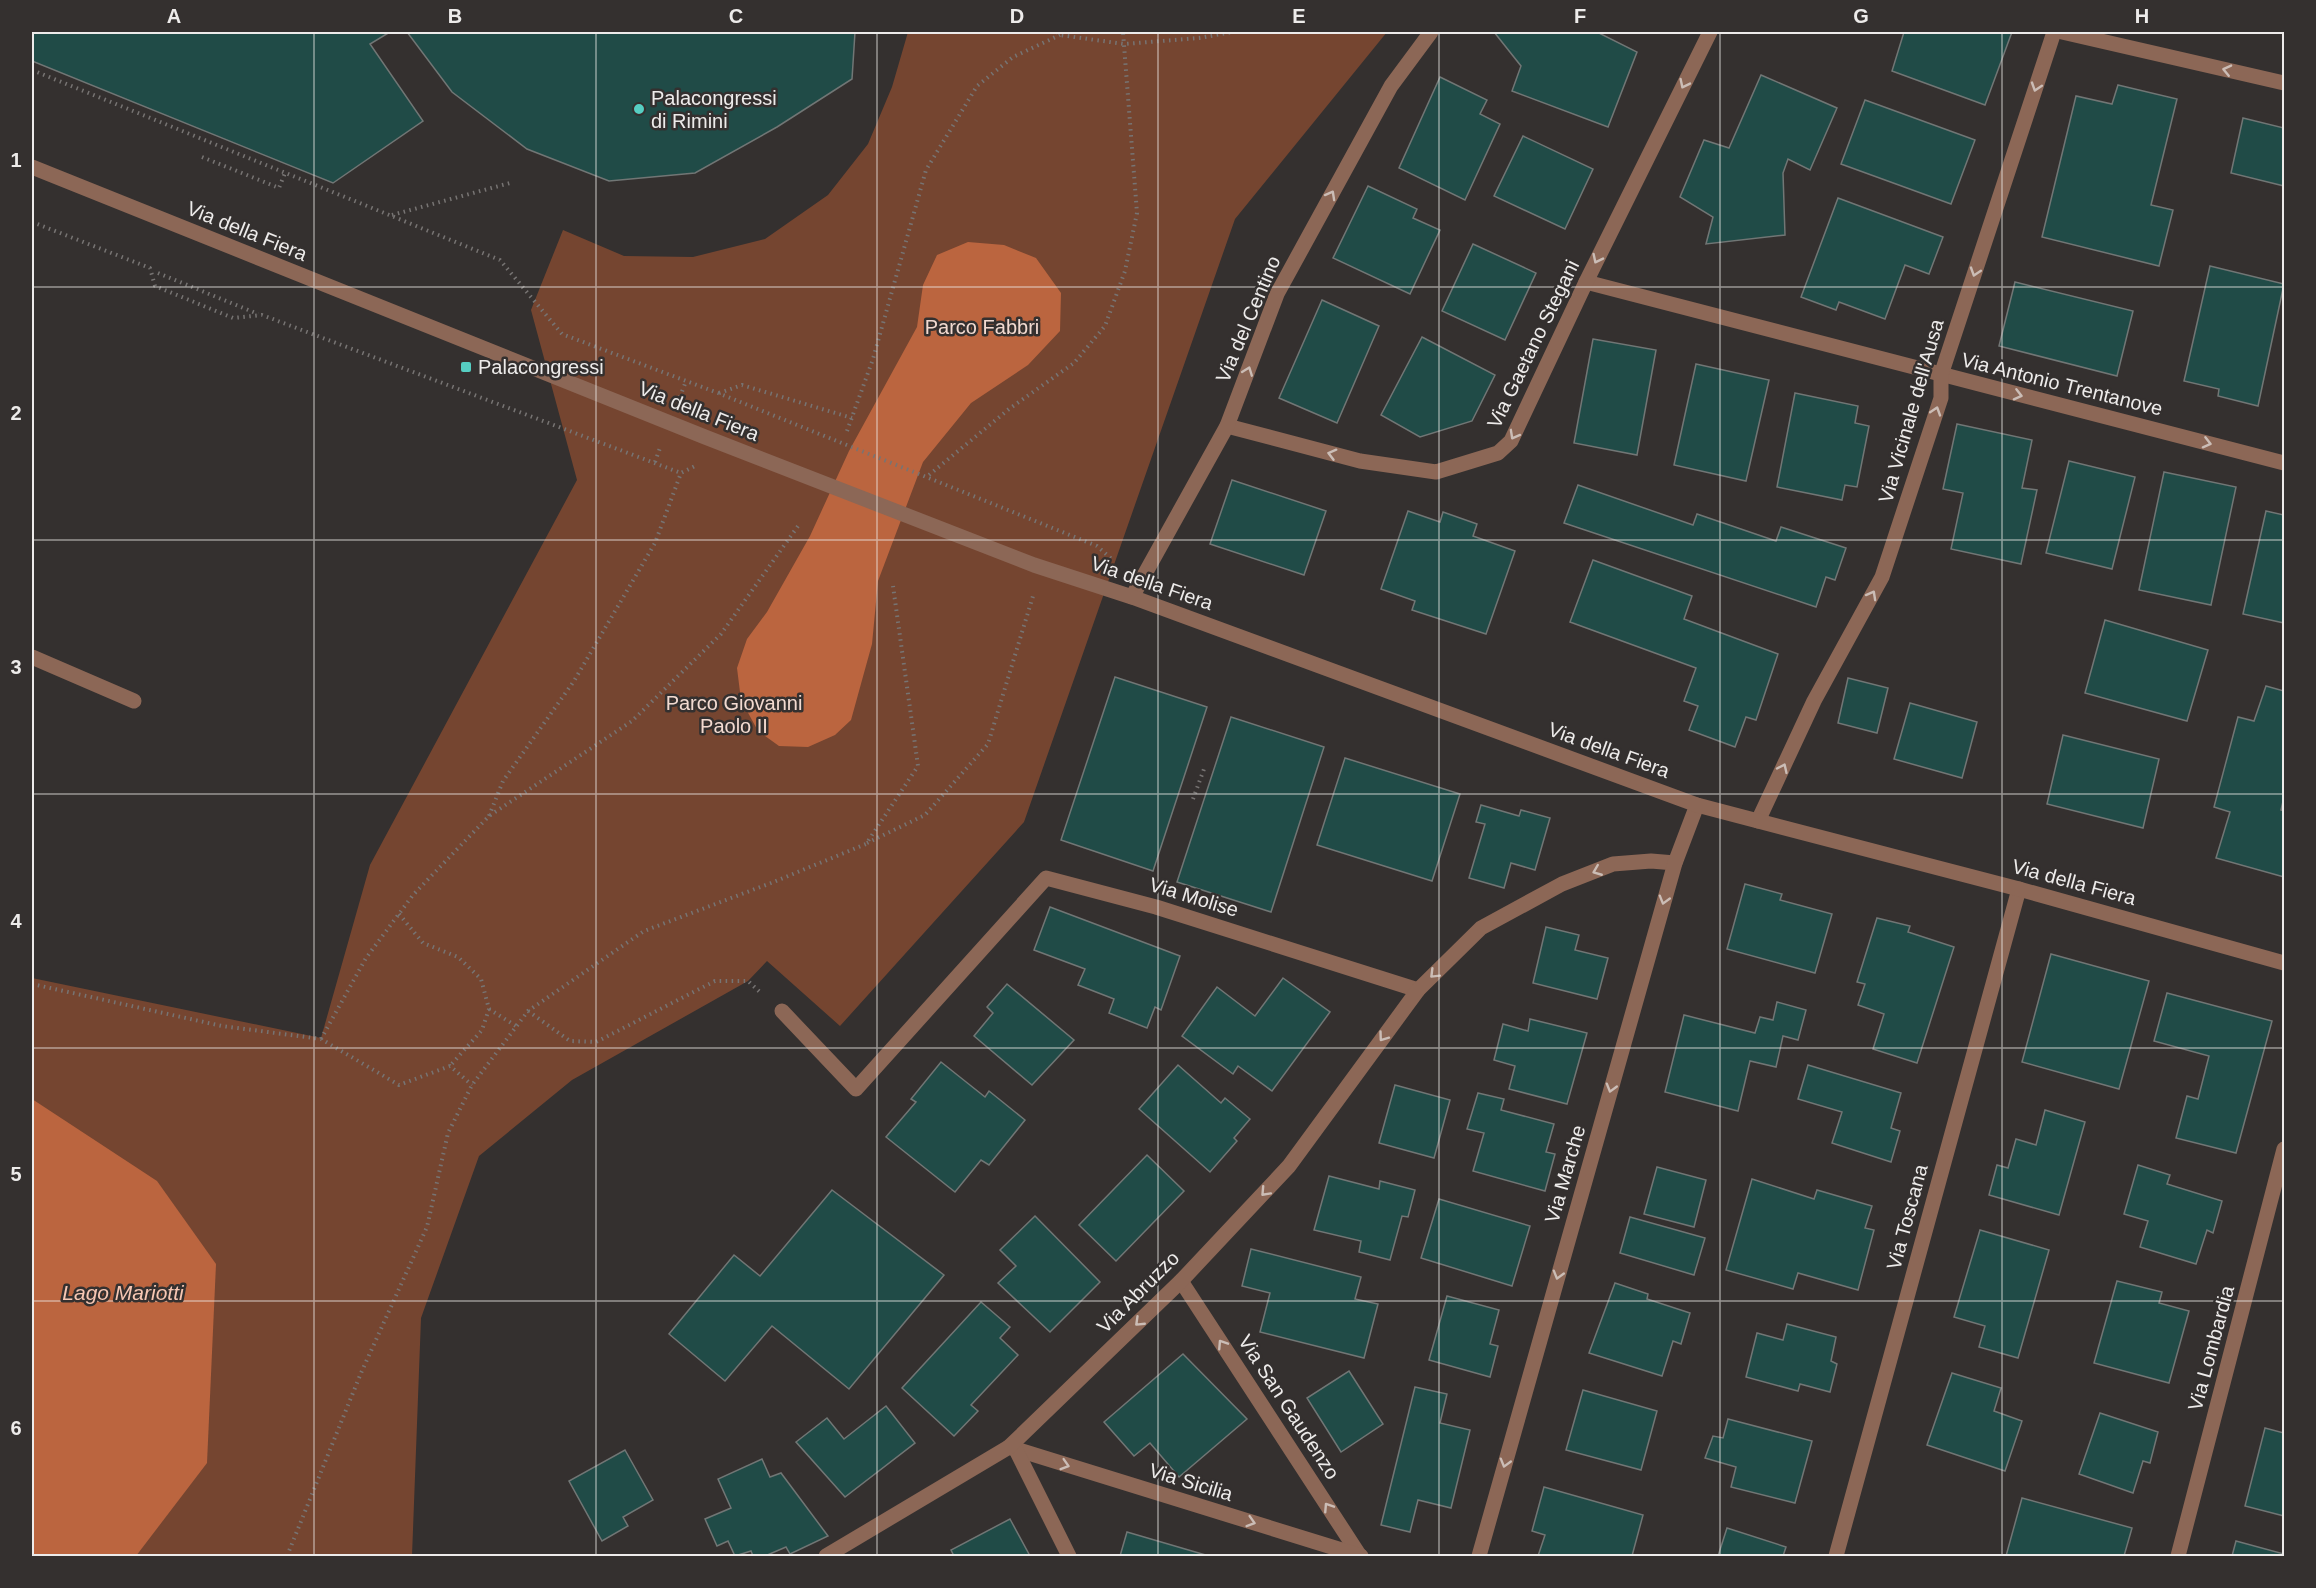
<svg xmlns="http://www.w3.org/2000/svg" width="2316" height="1588" font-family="Helvetica,sans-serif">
<rect width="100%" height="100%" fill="#34302f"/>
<polygon fill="#754530" points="908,32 1387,32 1235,219 1024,822 840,1026 767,961 748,981 572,1080 479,1156 421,1318 412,1556 32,1556 32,978 321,1038 370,865 577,480 531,310 563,230 624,256 693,257 765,239 828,195 868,144 892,87"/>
<g fill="#bb653f">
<polygon points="968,242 1004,245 1036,258 1061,293 1060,331 1028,365 971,403 923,462 878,581 872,644 851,720 835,735 808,747 779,746 758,731 741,700 737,668 747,639 767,612 810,536 849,451 917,327 923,285 937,255"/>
<polygon points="32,1099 157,1181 216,1264 207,1463 136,1556 32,1556"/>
</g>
<g fill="#204b47" stroke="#717675" stroke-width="1.5">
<polygon points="32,32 390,32 370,44 423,121 333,183 32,61"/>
<polygon points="407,32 855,32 852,79 777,127 695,173 609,181 527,149 452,92"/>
<polygon points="1494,32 1597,32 1637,52 1608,127 1512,91 1521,66"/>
<polygon points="1904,32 2012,32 1985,105 1892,71"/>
<polygon points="1761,75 1837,108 1810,170 1788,159 1783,173 1785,235 1706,244 1713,217 1680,197 1704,140 1729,148"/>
<polygon points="1440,77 1487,100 1480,114 1500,124 1465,200 1399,168"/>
<polygon points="2118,85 2177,99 2151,205 2173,210 2159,266 2042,237 2076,96 2112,104"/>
<polygon points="1865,100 1975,140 1951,204 1841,164"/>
<polygon points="2243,118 2284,128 2284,186 2231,173"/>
<polygon points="1523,136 1593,169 1565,229 1494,196"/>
<polygon points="1368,186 1417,209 1413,218 1440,230 1410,294 1333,258"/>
<polygon points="1838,198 1943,237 1929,274 1905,265 1885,319 1839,302 1836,310 1801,297"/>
<polygon points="1473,244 1536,273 1505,340 1442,311"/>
<polygon points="2210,266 2284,284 2258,406 2218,396 2219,389 2184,381"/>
<polygon points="2015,282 2133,311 2117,376 1999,346"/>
<polygon points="1322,300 1379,326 1337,423 1279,398"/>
<polygon points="1422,337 1495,375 1472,421 1420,437 1381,415"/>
<polygon points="1593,339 1656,350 1637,455 1574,443"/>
<polygon points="1696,364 1769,380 1746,481 1674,465"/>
<polygon points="1795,393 1858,406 1855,423 1869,426 1857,487 1845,485 1842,500 1777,487"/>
<polygon points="1957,424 2032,440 2022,488 2037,490 2021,564 1951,549 1963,493 1943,489"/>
<polygon points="2069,461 2135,477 2112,569 2046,553"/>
<polygon points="2164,472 2236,487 2211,605 2139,590"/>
<polygon points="1232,480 1326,511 1304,575 1210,544"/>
<polygon points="1578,485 1693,525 1697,514 1776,541 1781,527 1846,548 1835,580 1826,577 1816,607 1564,523"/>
<polygon points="1408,511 1440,522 1443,512 1477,524 1473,536 1515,551 1486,634 1412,610 1415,601 1381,589"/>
<polygon points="2266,511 2284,515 2284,623 2243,614"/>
<polygon points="1593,560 1692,596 1684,619 1778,654 1756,720 1746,717 1735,747 1689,730 1698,706 1684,701 1696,668 1570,622"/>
<polygon points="2105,620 2208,650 2187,721 2085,693"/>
<polygon points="1115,677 1207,707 1153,871 1061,840"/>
<polygon points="1848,678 1888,688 1877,733 1838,723"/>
<polygon points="2266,686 2284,691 2284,797 2281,810 2284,811 2284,877 2216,858 2230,812 2214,807 2238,717 2254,721"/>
<polygon points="1910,703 1977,722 1962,778 1894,759"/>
<polygon points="1231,717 1324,747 1271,912 1177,882"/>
<polygon points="2063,735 2159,759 2143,828 2047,804"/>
<polygon points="1345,758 1460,794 1432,881 1317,845"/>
<polygon points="1481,805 1519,816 1521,810 1550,818 1535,870 1511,863 1504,888 1469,878 1485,824 1476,822"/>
<polygon points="1745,884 1782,894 1780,900 1832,914 1815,973 1727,949"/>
<polygon points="1050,907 1180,956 1161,1010 1155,1007 1147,1028 1109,1013 1114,999 1078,985 1085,969 1034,950"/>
<polygon points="1877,918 1910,926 1908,932 1954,947 1917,1063 1873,1049 1884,1014 1858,1005 1865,984 1857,982"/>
<polygon points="1546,927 1579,935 1575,950 1608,958 1597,999 1533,983"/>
<polygon points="2051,954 2149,981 2119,1089 2022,1062"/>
<polygon points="1283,978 1330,1012 1272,1091 1238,1066 1233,1074 1182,1036 1217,987 1255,1016"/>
<polygon points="1007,984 1074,1040 1032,1085 974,1036 993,1013 987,1007"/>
<polygon points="2167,993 2272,1021 2236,1153 2176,1138 2187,1096 2198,1099 2209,1056 2154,1041"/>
<polygon points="1777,1002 1806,1010 1798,1040 1783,1036 1776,1067 1750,1061 1738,1111 1665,1092 1684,1015 1755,1033 1760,1017 1773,1020"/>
<polygon points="1530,1019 1587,1033 1567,1104 1509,1089 1515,1066 1494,1060 1503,1024 1528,1031"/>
<polygon points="941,1062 985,1097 989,1091 1025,1120 989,1165 981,1160 955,1192 886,1137 916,1102 911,1099"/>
<polygon points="1178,1065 1221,1103 1225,1098 1250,1119 1234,1138 1237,1141 1210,1172 1139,1109"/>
<polygon points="1808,1065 1901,1093 1891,1128 1900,1131 1891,1162 1832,1143 1842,1112 1798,1099"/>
<polygon points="1395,1085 1450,1100 1434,1158 1379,1143"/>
<polygon points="1478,1093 1504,1099 1501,1110 1554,1124 1546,1152 1555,1154 1545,1191 1473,1171 1484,1133 1467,1129"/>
<polygon points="2045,1110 2085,1122 2059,1215 1989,1195 1997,1165 2008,1168 2016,1139 2036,1145"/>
<polygon points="1147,1155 1184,1191 1116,1261 1079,1225"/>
<polygon points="2138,1165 2170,1175 2167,1184 2222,1201 2213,1233 2207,1230 2196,1264 2140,1247 2148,1221 2124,1214"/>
<polygon points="1657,1167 1706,1180 1694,1227 1644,1214"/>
<polygon points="1329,1176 1379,1189 1380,1181 1415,1190 1408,1217 1402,1216 1390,1260 1359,1252 1361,1241 1314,1230"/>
<polygon points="1752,1179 1814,1199 1817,1190 1872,1206 1865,1228 1874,1230 1858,1290 1798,1273 1793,1289 1726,1270"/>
<polygon points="832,1190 944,1275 849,1389 772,1326 725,1381 669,1334 734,1255 760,1276"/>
<polygon points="1439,1199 1530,1226 1512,1286 1421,1258"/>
<polygon points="1035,1216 1100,1282 1050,1332 998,1283 1016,1266 1000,1250"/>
<polygon points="1630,1217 1705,1238 1694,1275 1620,1253"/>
<polygon points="1980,1230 2049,1250 2018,1358 1979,1347 1985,1326 1954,1317"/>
<polygon points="1251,1249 1361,1277 1355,1299 1378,1304 1364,1358 1260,1332 1270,1293 1242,1286"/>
<polygon points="2117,1281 2162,1292 2159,1303 2189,1311 2169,1383 2094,1363"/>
<polygon points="1615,1283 1648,1294 1647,1299 1690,1313 1681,1344 1673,1341 1662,1376 1589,1353"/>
<polygon points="1447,1296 1499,1310 1490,1344 1498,1346 1490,1377 1429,1360"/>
<polygon points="981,1302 1010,1327 1000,1338 1018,1355 971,1405 978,1411 954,1436 902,1388"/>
<polygon points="1787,1324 1836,1337 1831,1361 1837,1364 1830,1392 1800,1384 1798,1391 1746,1377 1757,1333 1783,1340"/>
<polygon points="1183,1354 1247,1419 1179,1477 1150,1443 1134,1456 1104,1422"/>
<polygon points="1349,1371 1383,1424 1341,1452 1307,1398"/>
<polygon points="1952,1373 2001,1388 1994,1411 2022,1421 2005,1471 1927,1445"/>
<polygon points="1415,1387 1447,1394 1440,1423 1470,1430 1451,1508 1418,1500 1410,1532 1381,1525"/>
<polygon points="1583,1390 1657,1411 1641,1470 1566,1450"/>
<polygon points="886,1406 915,1443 845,1497 796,1442 827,1418 844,1439"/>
<polygon points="2100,1413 2158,1432 2150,1463 2143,1461 2133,1493 2079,1474"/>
<polygon points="1728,1419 1812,1441 1795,1503 1731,1487 1736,1467 1705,1458 1713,1436 1723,1438"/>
<polygon points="2265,1428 2284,1433 2284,1516 2245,1506"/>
<polygon points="625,1450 653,1500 623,1517 628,1526 602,1541 569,1481"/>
<polygon points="762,1459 770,1477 781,1473 828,1536 790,1554 786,1547 765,1556 753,1556 751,1551 735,1556 728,1541 717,1546 705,1519 731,1508 718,1479"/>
<polygon points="1544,1487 1643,1515 1632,1556 1538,1556 1545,1535 1532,1531"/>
<polygon points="2022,1498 2132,1528 2124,1556 2006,1556"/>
<polygon points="1010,1519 1030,1556 954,1556 951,1550"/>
<polygon points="1727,1528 1786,1547 1783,1556 1718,1556"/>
<polygon points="1127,1532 1209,1556 1120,1556"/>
<polygon points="2236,1541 2284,1554 2284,1556 2232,1556"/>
</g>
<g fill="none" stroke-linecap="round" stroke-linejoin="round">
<g stroke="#777473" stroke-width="4" stroke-dasharray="1.5 4.5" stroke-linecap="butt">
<polyline points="1057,32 1060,35 1124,44 1199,38 1233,32"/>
<polyline points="32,70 500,260 562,334 718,393 1097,546 1114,561"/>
<polyline points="202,157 279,188 285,173"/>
<polyline points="392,215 510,183"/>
<polyline points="32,222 150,268 155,286 233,318 262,315 681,473"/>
<polyline points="158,273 258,314"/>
<polyline points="719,393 742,385 852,418"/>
<polyline points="680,397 686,381"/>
<polyline points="847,431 873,359 926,170 977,86 1013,57 1060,35"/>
<polyline points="655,462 660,448"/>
<polyline points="929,475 1009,409 1074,363 1105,326 1125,271 1137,213 1123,32"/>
<polyline points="1193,799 1204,769"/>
<polyline points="489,816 503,781 574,681 655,543 681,473 697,465"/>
<polyline points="867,843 925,815 988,744 1033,596"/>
<polyline points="399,914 423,943 458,957 481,979 489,1009 482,1030 450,1066"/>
<polyline points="32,984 222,1026 321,1039 399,1085 450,1066 472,1085"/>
<polyline points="489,1009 516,1026"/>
<polyline points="528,1011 570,1041 596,1042 715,981 748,981 762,994"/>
<polyline points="321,1039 366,958 413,895 489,816 632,721 721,634 798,526"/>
<polyline points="287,1556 361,1373 427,1227 448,1133 472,1085 528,1011 644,931 771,883 866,844 918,766 893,586"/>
</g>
<polyline stroke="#8c6756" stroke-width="15" points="32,657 134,701"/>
<g stroke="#8c6756" stroke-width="15">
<polyline points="2062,32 2284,83"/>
<polyline points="1586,282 2284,463"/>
<polyline points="1227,426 1360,461 1436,472 1498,453 1511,441 1586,282 1710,32"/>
<polyline points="1132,597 1227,426 1277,294 1391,86 1431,32"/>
<polyline points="1758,821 1814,701 1882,577 1941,398 1941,375 2054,32"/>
<polyline points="782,1011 856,1089 1046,878 1156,907 1418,990"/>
<polyline points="1181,1281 1360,1556"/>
<polyline points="1009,1447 1361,1556"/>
<polyline points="1016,1450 1069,1556"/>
<polyline points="826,1556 1009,1447 1181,1281 1289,1166 1418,990 1481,928 1562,884 1613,864 1651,861 1675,863"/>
<polyline points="1479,1556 1675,863 1697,805"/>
<polyline points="1836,1556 2019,889"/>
<polyline points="2178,1556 2284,1149"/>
</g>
<polyline stroke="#8c6756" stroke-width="15" points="32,167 705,437 1034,565 1132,597 1697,805 2019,889 2284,963"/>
</g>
<defs><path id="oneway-chevron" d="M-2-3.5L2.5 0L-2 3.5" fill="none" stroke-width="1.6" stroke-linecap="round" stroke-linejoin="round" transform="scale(1.5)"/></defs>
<g stroke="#cbbdb6">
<use href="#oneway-chevron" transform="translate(2227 70) rotate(-167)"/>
<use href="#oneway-chevron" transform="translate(1684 84) rotate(116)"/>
<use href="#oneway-chevron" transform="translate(2036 87) rotate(108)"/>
<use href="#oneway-chevron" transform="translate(1331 195) rotate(-61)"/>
<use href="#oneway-chevron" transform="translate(1597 259) rotate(116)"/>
<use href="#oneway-chevron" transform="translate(1975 272) rotate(108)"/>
<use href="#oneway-chevron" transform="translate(1248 371) rotate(-69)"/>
<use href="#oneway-chevron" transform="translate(2018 395) rotate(14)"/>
<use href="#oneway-chevron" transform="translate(1936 411) rotate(-72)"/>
<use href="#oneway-chevron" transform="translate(1514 435) rotate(119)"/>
<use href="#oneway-chevron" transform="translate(2207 443) rotate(14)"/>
<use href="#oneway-chevron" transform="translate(1332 454) rotate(-165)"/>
<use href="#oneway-chevron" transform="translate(1872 595) rotate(-61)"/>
<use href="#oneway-chevron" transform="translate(1783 768) rotate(-65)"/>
<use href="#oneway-chevron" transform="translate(1597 871) rotate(158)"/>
<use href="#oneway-chevron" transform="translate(1664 900) rotate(106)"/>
<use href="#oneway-chevron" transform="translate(1434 974) rotate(135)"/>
<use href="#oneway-chevron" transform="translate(1383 1037) rotate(126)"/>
<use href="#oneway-chevron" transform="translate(1611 1088) rotate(106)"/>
<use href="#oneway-chevron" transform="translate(1265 1192) rotate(133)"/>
<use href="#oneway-chevron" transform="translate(1558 1275) rotate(106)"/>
<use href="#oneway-chevron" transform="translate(1139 1322) rotate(136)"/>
<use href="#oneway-chevron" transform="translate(1222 1344) rotate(-123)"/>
<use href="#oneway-chevron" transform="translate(1505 1463) rotate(106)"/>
<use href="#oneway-chevron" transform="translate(1065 1465) rotate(17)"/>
<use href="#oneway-chevron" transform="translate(1328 1507) rotate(-123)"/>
<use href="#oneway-chevron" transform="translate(1251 1522) rotate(17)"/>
</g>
<path fill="none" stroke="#edebea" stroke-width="1.5" stroke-opacity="0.55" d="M314,32V1556M596,32V1556M877,32V1556M1158,32V1556M1439,32V1556M1720,32V1556M2002,32V1556M32,287H2284M32,540H2284M32,794H2284M32,1048H2284M32,1301H2284"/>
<g fill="#56cec2" stroke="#34302f" stroke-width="2">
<circle cx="639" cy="109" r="6"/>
<rect x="460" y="361" width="12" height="12" rx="3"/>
</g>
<g text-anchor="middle" stroke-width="5" stroke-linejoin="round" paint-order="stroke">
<g font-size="20" fill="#edebea" stroke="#34302f" text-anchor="start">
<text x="651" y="105">Palacongressi<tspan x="651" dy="23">di Rimini</tspan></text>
<text x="478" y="374">Palacongressi</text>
</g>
<g font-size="20" fill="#edebea" stroke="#34302f">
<text transform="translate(247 231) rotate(22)" y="7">Via della Fiera</text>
<text transform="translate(1248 319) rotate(-67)" y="7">Via del Centino</text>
<text transform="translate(1533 344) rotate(-64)" y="7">Via Gaetano Stegani</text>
<text transform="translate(2062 384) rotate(14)" y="7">Via Antonio Trentanove</text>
<text transform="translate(699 411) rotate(22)" y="7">Via della Fiera</text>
<text transform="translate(1911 411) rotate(-74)" y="7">Via Vicinale dell'Ausa</text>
<text transform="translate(1152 583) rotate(19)" y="7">Via della Fiera</text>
<text transform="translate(1609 750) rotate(20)" y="7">Via della Fiera</text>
<text transform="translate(2074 882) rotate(15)" y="7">Via della Fiera</text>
<text transform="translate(1194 897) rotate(17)" y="7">Via Molise</text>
<text transform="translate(1565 1174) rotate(-74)" y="7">Via Marche</text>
<text transform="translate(1907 1217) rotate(-75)" y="7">Via Toscana</text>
<text transform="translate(1138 1292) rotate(-45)" y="7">Via Abruzzo</text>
<text transform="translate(2211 1348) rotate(-75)" y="7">Via Lombardia</text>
<text transform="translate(1289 1407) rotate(57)" y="7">Via San Gaudenzo</text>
<text transform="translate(1191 1482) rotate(17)" y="7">Via Sicilia</text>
</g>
<g font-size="20" fill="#f2dad0" stroke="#34302f">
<text x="982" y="334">Parco Fabbri</text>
<text x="734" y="710">Parco Giovanni<tspan x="734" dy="23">Paolo II</tspan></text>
</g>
<g font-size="21" font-style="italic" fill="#f7c7b3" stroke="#34302f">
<text x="123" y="1300">Lago Mariotti</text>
</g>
</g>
<rect width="2316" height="1588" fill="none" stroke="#34302f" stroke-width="66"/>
<rect x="33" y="33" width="2250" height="1522" fill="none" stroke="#edebea" stroke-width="2"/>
<g font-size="20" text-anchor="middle" font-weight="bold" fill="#edebea">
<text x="174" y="23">A</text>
<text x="455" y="23">B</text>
<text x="736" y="23">C</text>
<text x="1017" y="23">D</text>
<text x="1299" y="23">E</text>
<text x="1580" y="23">F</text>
<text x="1861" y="23">G</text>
<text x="2142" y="23">H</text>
<text x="16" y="167">1</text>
<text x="16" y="420">2</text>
<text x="16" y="674">3</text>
<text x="16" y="928">4</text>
<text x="16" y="1181">5</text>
<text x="16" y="1435">6</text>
</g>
</svg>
